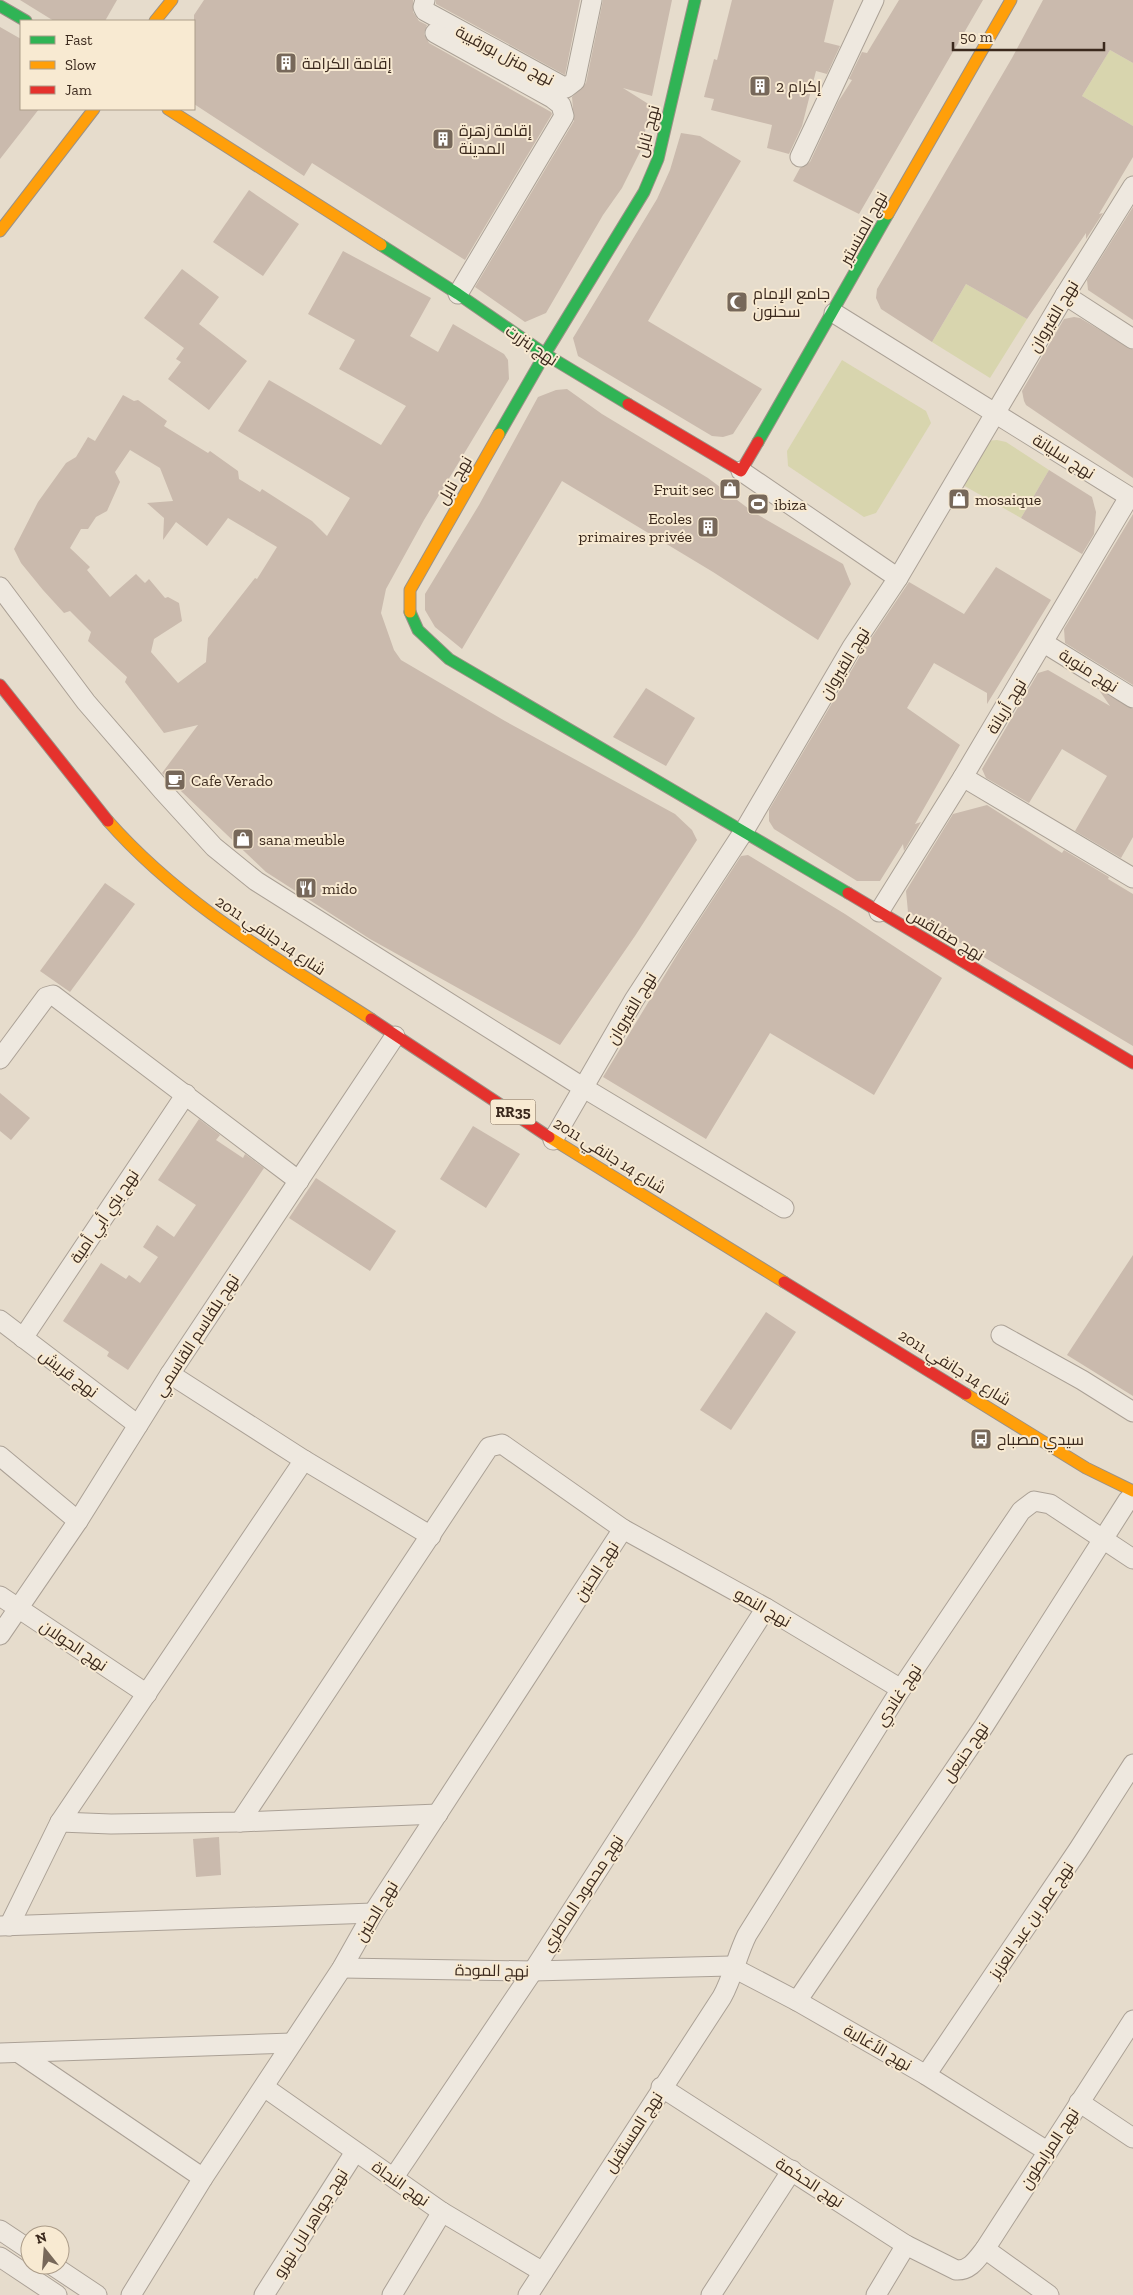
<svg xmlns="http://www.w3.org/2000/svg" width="1133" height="2295" font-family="'Zilla Slab',Cairo,serif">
<rect width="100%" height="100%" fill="#e6dccc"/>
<g fill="#d8d5ae">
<polygon points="1110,50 1133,63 1133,126 1082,96"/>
<polygon points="966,284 1027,319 990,378 932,342"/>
<polygon points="842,360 926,411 931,423 876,513 864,517 788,466 787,451"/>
<polygon points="997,440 1006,442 1049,470 1021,518 961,484 986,441"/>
</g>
<g fill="#cabaad" fill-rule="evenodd">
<polygon points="20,0 117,0 105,21 54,21"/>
<polygon points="204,0 413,0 413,12 419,21 427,25 424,34 429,43 551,112 552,114 465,260 312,163 304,176 194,104 194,15"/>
<polygon points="436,0 580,0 565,75 436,4"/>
<polygon points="603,0 672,0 652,96 623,88 650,105 642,148 622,188 603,215 546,313 525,322 475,287 574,121 572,97 586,83"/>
<polygon points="732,0 834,0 824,42 840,46 827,74 816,71 802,126 789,154 767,148 772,125 711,110 714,99 704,97 714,59 717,60"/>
<polygon points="899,0 983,0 859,214 793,181 800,168 810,162 838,102 852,80 849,79 862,52 867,53"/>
<polygon points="1043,0 1133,0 1133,63 1110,50 1082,96 1133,126 1133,157 1099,214 1103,213 1086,239 1086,233 1027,319 966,284 932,342 881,309 876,298 877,289 1012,58"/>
<polygon points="0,27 21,39 21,109 39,109 0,159"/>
<polygon points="681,133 700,136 741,161 648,321 762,389 733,434 723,437 712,436 578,356 573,338 657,199 670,170"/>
<polygon points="249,190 299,224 263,276 213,242"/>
<polygon points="1133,207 1133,320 1088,290 1087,280"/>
<path d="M343,251L431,298L410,336L438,352L453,324L504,354L508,360L509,379L424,520L386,589L381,613L394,650L401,660L505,721L675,814L692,830L697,840L635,936L560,1045L370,939L266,872L162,773L198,725L164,733L125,682L127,677L88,641L91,632L70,611L64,613L43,590L21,563L14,549L38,502L66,463L76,457L88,437L95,441L123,395L134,401L138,400L167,421L164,426L208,453L210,451L238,471L239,479L260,492L262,489L312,521L327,536L350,498L238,431L269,380L381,445L406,406L339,369L355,340L308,314ZM130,450L160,468L173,501L147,503L164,518L163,540L176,522L207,546L228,518L277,547L257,579L255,578L208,638L206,662L178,683L151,652L154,639L182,621L179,603L168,597L165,598L149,579L145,583L136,574L110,597L87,570L90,567L70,548L81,529H88L96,517L107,511L120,482L115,472Z"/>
<polygon points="182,269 219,297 199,324 247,361 209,410 168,379 181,362 176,359 184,348 144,318"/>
<polygon points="1074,317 1080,318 1133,350 1133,478 1026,405 1024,401 1022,391 1064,319"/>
<polygon points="567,389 602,414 708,478 753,512 843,564 851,584 818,640 713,572 562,481 462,649 435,627 425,610 425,594 479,505 538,397 556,390"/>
<polygon points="1049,470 1092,497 1096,512 1094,534 1082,554 1021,518"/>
<polygon points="1133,514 1133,685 1065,643 1064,629"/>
<polygon points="996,567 1051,600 987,704 987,693 934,663 907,708 960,745 915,824 921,822 904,851 903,844 880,881 857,881 774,829 769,821 769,810 864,649 909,582 964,614"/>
<polygon points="1048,670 1110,706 1099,690 1133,709 1133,837 1121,858 1075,831 1107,776 1094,768 1062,749 1029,803 986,778 982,769 1038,673"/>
<polygon points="646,688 695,718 666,766 613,737"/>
<polygon points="987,805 1062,853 1064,850 1109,877 1108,879 1133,894 1133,1046 908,912 906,891 953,814"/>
<polygon points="748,855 845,914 942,978 874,1095 770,1033 706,1139 603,1077 683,945 741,856"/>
<polygon points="105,883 135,904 70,992 40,971"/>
<polygon points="0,1093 30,1118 11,1140 0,1131"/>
<polygon points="199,1119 220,1135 216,1140 243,1158 245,1154 264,1168 128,1370 107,1356 109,1352 63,1321 101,1263 126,1279 129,1275 140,1283 158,1257 143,1247 157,1225 174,1237 196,1205 158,1180"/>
<polygon points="473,1126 520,1154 486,1208 440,1179"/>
<polygon points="316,1178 396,1231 370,1271 289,1218"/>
<polygon points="1133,1255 1133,1396 1067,1355"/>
<polygon points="766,1312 796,1332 731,1430 700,1410"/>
<polygon points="219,1837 221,1875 196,1877 193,1839"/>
</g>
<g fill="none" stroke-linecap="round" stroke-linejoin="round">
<g stroke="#aba196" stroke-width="21">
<g id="street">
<polyline points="425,0 423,7 425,11 566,88 575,81 592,0"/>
<polyline points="435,33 552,98 561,105 564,116 458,294"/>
<polyline points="800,157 874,0"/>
<polyline points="1065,295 1133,339"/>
<polyline points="834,313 1133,499"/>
<polyline points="741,471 898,578"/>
<polyline points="0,587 86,702 162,790 214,847 256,881 584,1088 784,1208"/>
<polyline points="1044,643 1133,698"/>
<polyline points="963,777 1133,878"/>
<polyline points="879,912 963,777 1129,497"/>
<polyline points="0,1059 46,997 53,995 299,1181"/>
<polyline points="553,1140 634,1000 744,831 852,647 898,578 1065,295 1133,186"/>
<polyline points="0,1320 138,1425"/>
<polyline points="1001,1335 1082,1380 1133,1412"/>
<polyline points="23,1338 186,1094"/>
<polyline points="170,1374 304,1460 431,1536"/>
<polyline points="0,1456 78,1521"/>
<polyline points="0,1596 147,1694"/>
<polyline points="0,1635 78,1521 170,1374 395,1036"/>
<polyline points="60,1822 111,1824 240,1822 438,1814"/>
<polyline points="240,1822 489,1447 502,1444 623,1529 766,1608 901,1689"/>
<polyline points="0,1926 373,1913"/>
<polyline points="9,1926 60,1822 304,1460"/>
<polyline points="342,1968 533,1971 730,1966 797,2001 926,2075 1047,2151"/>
<polyline points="797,2001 984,1726 1128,1500"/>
<polyline points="0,2053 292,2043"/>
<polyline points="19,2053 203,2178"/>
<polyline points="926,2075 1078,1850 1133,1764"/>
<polyline points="264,2087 442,2212 543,2272"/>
<path d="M661,2087L906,2245L956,2270C970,2271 977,2259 985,2249L1133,2020"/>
<polyline points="1079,2102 1133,2138"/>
<polyline points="394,2177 533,1971 766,1608"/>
<polyline points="0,2230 30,2250"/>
<polyline points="985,2249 1049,2295"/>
<polyline points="0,2257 57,2295"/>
<polyline points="52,2265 97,2295"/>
<polyline points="131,2295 203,2178 342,1968 373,1913 623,1529"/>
<polyline points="264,2295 355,2152"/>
<polyline points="392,2295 442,2212"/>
<path d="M528,2295L722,1997C733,1977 737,1955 747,1935L901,1689L1021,1511L1034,1501L1050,1504L1133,1559"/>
<polyline points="711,2295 792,2170"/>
<polyline points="876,2295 906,2245"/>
</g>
</g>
<g stroke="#9b9186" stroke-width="13">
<g id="fast">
<polyline points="0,6 26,21"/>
<polyline points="381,245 458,294 545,354 628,404"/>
<polyline points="499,434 545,354 644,192 658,159 695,0"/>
<polyline points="758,442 888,214"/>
<polyline points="410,612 418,630 449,659 848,893"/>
</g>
</g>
<g stroke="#9b9186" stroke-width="13">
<g id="slow">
<polyline points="155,21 172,0"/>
<polyline points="168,109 381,245"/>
<polyline points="888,214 1011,0"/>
<polyline points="0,231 94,109"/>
<polyline points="410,612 410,590 499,434"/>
<path d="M108,821C182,905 278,959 371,1019"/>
<polyline points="549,1137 784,1282"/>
<polyline points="966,1394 1086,1468 1133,1491"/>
</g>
</g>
<g stroke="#9b9186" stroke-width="13">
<g id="jam">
<polyline points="628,404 741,471 758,442"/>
<polyline points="0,685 108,821"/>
<polyline points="848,893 1133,1063"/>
<polyline points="371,1019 549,1137"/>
<polyline points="784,1282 966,1394"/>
</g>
</g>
<use href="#street" stroke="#eee8df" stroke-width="19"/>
<use href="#fast" stroke="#30b455" stroke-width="11"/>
<use href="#slow" stroke="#ff9f0a" stroke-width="11"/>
<use href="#jam" stroke="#e5322d" stroke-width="11"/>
</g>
<defs>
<g id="building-square" transform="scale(1.125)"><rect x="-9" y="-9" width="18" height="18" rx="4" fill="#77685a" stroke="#f8ead2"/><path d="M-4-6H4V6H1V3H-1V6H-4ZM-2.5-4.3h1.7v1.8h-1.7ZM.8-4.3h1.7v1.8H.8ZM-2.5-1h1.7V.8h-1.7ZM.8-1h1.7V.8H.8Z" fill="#fff"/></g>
<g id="mosque-square" transform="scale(1.125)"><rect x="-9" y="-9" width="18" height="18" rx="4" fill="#77685a" stroke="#f8ead2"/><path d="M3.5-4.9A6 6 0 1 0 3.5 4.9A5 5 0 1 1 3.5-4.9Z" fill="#fff"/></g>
<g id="shop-square" transform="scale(1.125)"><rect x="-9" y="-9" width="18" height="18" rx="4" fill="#77685a" stroke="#f8ead2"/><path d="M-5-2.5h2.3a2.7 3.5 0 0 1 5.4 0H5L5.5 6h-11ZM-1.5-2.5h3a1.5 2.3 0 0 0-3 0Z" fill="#fff"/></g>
<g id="stadium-square" transform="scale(1.125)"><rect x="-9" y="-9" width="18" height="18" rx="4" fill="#77685a" stroke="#f8ead2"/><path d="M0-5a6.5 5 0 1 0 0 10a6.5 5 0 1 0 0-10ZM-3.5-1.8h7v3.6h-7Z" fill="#fff"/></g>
<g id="cafe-square" transform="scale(1.125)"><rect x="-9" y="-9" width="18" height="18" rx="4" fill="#77685a" stroke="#f8ead2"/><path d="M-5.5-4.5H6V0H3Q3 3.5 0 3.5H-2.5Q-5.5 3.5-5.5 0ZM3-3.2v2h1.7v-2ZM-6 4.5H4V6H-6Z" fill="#fff"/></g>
<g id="restaurant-square" transform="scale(1.125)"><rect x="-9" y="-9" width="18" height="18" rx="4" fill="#77685a" stroke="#f8ead2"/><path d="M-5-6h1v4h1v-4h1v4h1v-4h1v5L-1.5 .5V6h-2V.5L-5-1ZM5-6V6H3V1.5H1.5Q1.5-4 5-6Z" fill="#fff"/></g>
<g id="bus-square" transform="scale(1.125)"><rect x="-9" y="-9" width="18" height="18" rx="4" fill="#77685a" stroke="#f8ead2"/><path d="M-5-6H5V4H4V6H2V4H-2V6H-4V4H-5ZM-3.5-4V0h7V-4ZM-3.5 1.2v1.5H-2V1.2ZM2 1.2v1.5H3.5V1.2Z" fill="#fff"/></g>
</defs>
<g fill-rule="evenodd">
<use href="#building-square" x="286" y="63"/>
<use href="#building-square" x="760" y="86"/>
<use href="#building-square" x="443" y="139"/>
<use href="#mosque-square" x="737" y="302"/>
<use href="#shop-square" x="730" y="489"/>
<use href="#shop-square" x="959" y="499"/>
<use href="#stadium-square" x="758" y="504"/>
<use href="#building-square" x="708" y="527"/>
<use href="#cafe-square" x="175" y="780"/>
<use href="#shop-square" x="243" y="839"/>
<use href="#restaurant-square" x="306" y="888"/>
<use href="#bus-square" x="981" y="1439"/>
</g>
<g text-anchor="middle" stroke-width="4" stroke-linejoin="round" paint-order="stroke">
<rect fill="#f8ead2" stroke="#746353" stroke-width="1" x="490.5" y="1099.5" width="45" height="25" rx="4"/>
<g font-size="15" font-weight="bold" fill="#3b291d">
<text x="513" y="1117">RR35</text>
</g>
<g font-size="16" fill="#3b291d" stroke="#f8ead2">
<text transform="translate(505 55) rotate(28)" y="6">نهج منزل بورقيبة</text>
<text transform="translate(647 131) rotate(-75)" y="6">نهج نابل</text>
<text transform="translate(863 228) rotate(-61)" y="6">نهج المنستير</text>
<text transform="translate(1053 316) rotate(-59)" y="6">نهج القيروان</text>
<text transform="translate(532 345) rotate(34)" y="6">نهج بنزرت</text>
<text transform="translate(1064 456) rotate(32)" y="6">نهج سليانة</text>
<text transform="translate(454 480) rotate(-60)" y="6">نهج نابل</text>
<text transform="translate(844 663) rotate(-59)" y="6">نهج القيروان</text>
<text transform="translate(1089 670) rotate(32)" y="6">نهج منوبة</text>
<text transform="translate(1006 706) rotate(-59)" y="6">نهج أريانة</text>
<text transform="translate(946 934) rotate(31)" y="6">نهج صفاقس</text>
<text transform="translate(271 935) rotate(34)" y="6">شارع 14 جانفي 2011</text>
<text transform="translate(631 1008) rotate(-59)" y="6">نهج القيروان</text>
<text transform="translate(610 1155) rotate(32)" y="6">شارع 14 جانفي 2011</text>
<text transform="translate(104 1216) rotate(-56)" y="6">نهج بني أبي أمية</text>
<text transform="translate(196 1335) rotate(-57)" y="6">نهج بلقاسم القاسمي</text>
<text transform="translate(955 1367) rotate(32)" y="6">شارع 14 جانفي 2011</text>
<text transform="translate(69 1373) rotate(37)" y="6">نهج قريش</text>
<text transform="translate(596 1571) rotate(-57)" y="6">نهج الحنين</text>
<text transform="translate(763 1607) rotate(30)" y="6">نهج النمو</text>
<text transform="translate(74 1645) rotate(34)" y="6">نهج الجولان</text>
<text transform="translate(898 1695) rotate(-57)" y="6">نهج غاندي</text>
<text transform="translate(965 1752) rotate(-56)" y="6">نهج حنبعل</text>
<text transform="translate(582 1893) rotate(-57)" y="6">نهج محمود الماطري</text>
<text transform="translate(376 1911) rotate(-59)" y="6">نهج الحنين</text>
<text transform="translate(1031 1920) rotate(-56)" y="6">نهج عمر بن عبد العزيز</text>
<text transform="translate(492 1970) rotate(1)" y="6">نهج المودة</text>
<text transform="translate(878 2047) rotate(30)" y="6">نهج الأغالبة</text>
<text transform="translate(633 2132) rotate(-57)" y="6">نهج المستقبل</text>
<text transform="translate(1049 2148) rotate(-57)" y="6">نهج المرابطون</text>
<text transform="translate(810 2182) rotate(33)" y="6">نهج الحكمة</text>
<text transform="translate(401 2183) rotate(35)" y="6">نهج النجاة</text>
<text transform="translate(310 2223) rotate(-58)" y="6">نهج جواهر لال نهرو</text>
</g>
<g font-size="16" fill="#3b291d" stroke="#f8ead2" text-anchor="start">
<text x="302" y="69">إقامة الكرامة</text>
<text x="776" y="92">إكرام 2</text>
<text x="459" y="136">إقامة زهرة<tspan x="459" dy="18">المدينة</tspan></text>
<text x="753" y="299">جامع الإمام<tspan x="753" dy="18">سحنون</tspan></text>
<text x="714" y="495" text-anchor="end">Fruit sec</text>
<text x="975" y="505">mosaique</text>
<text x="774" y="510">ibiza</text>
<text x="692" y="524" text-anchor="end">Ecoles<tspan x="692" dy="18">primaires privée</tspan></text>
<text x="191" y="786">Cafe Verado</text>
<text x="259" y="845">sana meuble</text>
<text x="322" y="894">mido</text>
<text x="997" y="1445">سيدي مصباح</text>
</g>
</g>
<rect x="20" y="20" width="175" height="90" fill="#f8ead2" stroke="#ac9d8a"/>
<rect x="30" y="36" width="25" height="8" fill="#30b455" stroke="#ac9d8a"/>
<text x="65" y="45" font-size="15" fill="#3b291d">Fast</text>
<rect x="30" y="61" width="25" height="8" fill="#ff9f0a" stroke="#ac9d8a"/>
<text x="65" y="70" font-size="15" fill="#3b291d">Slow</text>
<rect x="30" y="86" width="25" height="8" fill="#e5322d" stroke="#ac9d8a"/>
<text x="65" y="95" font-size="15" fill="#3b291d">Jam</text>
<g transform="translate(45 2250) rotate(343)"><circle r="24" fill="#f8ead2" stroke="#ac9d8a"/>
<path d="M0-4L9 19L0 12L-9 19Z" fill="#77685a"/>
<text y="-8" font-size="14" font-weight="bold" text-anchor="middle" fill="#3b291d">N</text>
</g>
<path d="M953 42v8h151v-8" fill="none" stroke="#3b291d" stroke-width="2.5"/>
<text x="960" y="42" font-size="15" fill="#3b291d" stroke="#f8ead2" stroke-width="4" paint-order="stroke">50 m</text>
</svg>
